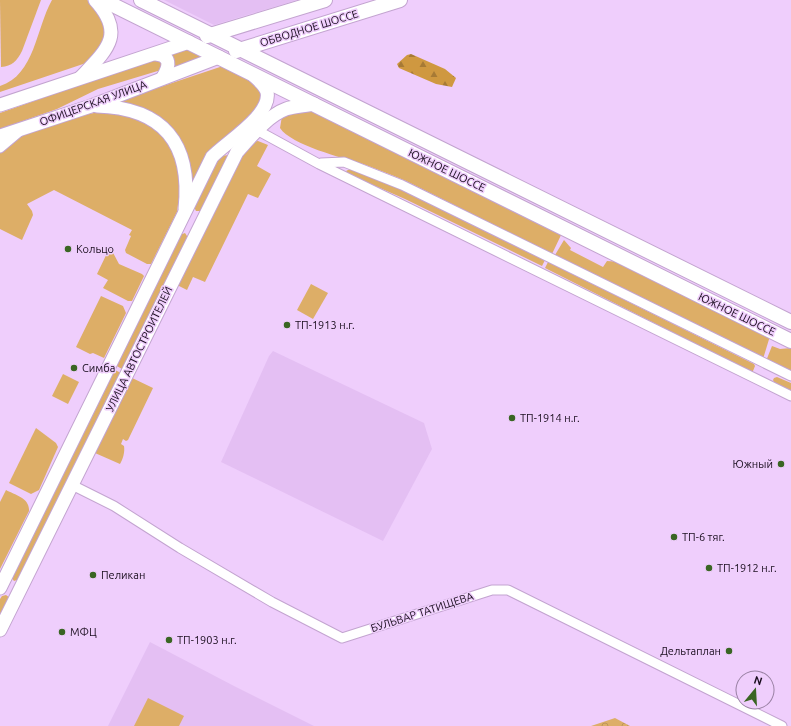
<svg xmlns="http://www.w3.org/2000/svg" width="791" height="726" font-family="Ubuntu,sans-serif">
<defs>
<pattern id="forest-firs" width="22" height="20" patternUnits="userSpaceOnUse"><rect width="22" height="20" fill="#cf9840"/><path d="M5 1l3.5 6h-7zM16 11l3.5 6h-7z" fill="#a77a35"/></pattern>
<pattern id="park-crowns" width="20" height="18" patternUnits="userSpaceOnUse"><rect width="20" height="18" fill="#ddae67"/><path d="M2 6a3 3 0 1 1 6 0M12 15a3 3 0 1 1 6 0" fill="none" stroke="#bd9459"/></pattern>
</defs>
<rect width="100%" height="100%" fill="#efcefc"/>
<g fill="#e4bff3">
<polygon points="164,0 297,0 214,25"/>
<polygon points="273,351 424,423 432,449 383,541 221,462 269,356"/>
<polygon points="150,642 234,686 314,726 108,726"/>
</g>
<g fill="#ddae67">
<path d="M0,0H41L22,51C17,61 12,66 1,67Z"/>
<path d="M52,0H87L97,6L103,15L106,41L86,63L0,92V86C35,75 36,28 52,0Z"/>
<polygon points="185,46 207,57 170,71 168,54"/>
<polygon points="156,57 162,59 161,70 98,89 57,109 0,129 0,113 51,95 90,79"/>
<polygon points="220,67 226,67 258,83 264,100 189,194 177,137 106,105"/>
<path d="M307,108L562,233L552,254L406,181C392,175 377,169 363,164C343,158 291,145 280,128L282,116Z"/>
<polygon points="99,112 109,112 146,120 171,143 182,175 177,212 151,264 147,264 126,253 125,250 131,236 129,235 132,230 54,190 27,204 32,211 33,215 22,240 0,229 0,152 17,137 89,114"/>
<polygon points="258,141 268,145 257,166 271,174 258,198 248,194 205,282 193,277 187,290 179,286 178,284 241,154 253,142"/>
<polygon points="229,155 203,208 200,211 196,211 194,207 215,163 221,156"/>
<polygon points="350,169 407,192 545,260 542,266 405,199 348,174 346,171"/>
<polygon points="185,233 187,236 187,239 122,369 115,365 180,235"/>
<polygon points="564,240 571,248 570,250 603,267 607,261 621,262 770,336 763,359 555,255"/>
<polygon points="110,247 119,264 142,274 144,276 132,301 128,301 103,288 108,280 97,274"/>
<polygon points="548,262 754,364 755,366 753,371 749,371 545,268"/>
<polygon points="311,284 328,293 313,319 297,310"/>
<polygon points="101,296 123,306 126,313 104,358 93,353 90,354 76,347"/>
<polygon points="772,346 780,349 791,348 791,373 766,361"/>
<polygon points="113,369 121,373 19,578 17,580 14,581 11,577"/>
<polygon points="63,374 79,382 68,404 52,396"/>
<path d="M128,376L153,388L128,440L126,441L123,439L121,444L124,446C125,452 123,459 120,464L95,453L94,451Z"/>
<polygon points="777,377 791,383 791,392 775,384 773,380 774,378"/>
<polygon points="36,428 56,443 58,447 39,490 31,494 9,483"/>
<path d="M6,490C15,495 30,498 29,511L0,569V502Z"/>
<polygon points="6,595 10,598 0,619 0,599 2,596"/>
<polygon points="148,698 184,716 179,726 134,726"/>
</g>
<polygon fill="url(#forest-firs)" points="411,54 445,69 456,78 452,87 436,84 399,68 397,64 407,55"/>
<polygon fill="url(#park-crowns)" points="615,718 630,726 591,726"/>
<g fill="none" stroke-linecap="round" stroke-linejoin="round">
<g stroke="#c3a4d0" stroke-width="11">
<g id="minor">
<polyline points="253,128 319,164 791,396"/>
<polyline points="0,148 19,132"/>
<polyline points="321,163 344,162 402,185 791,376"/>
<polyline points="72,485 114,506 180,548 272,602 342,638 492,590 508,590 782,726"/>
</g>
</g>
<g stroke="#c3a4d0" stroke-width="15">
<g id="secondary">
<path d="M156,54C171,56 170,66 163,77"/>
<path d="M81,77C107,50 126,34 95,0"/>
<polyline points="0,105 189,42"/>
<path d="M97,106C163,108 192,143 185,209"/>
<polyline points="0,136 91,106 219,57"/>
<path d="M0,588L212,157C226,142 272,115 267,92C265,85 258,80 253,75"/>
<path d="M0,630L237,152C250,138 267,116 286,109C294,106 305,106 314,104"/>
</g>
</g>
<g stroke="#c3a4d0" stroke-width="16">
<g id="primary">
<polyline points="103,0 791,341"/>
<polyline points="141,0 791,322"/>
<polyline points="207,36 325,0"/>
<polyline points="236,51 400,0"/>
</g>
</g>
<use href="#minor" stroke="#fff" stroke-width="9"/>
<use href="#secondary" stroke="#fff" stroke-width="13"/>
<use href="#primary" stroke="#fff" stroke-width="14"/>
</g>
<g fill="#3a6523" stroke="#efcefc" stroke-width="1.5">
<circle cx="68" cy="249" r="4"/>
<circle cx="287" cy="325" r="4"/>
<circle cx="74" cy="368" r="4"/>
<circle cx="512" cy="418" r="4"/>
<circle cx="781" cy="464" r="4"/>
<circle cx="674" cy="537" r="4"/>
<circle cx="709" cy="568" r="4"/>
<circle cx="93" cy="575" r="4"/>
<circle cx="62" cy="632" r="4"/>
<circle cx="169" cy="640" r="4"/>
<circle cx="729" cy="651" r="4"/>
</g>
<g text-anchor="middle" stroke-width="3" stroke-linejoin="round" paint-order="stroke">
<g font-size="11" fill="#190d1d" stroke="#efcefc">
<text transform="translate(309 28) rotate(-17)" y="4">ОБВОДНОЕ ШОССЕ</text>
<text transform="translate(93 103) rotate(-20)" y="4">ОФИЦЕРСКАЯ УЛИЦА</text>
<text transform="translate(447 170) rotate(26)" y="4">ЮЖНОЕ ШОССЕ</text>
<text transform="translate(737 314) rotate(26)" y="4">ЮЖНОЕ ШОССЕ</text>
<text transform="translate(139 349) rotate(-64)" y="4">УЛИЦА АВТОСТРОИТЕЛЕЙ</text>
<text transform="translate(422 612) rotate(-18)" y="4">БУЛЬВАР ТАТИЩЕВА</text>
</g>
<g font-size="11" fill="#190d1d" stroke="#efcefc" text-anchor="start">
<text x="76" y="253">Кольцо</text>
<text x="295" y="329">ТП-1913 н.г.</text>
<text x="82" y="372">Симба</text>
<text x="520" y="422">ТП-1914 н.г.</text>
<text x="773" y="468" text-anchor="end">Южный</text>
<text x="682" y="541">ТП-6 тяг.</text>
<text x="717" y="572">ТП-1912 н.г.</text>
<text x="101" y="579">Пеликан</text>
<text x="70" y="636">МФЦ</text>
<text x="177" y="644">ТП-1903 н.г.</text>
<text x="721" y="655" text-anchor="end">Дельтаплан</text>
</g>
</g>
<g transform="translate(755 690) rotate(18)"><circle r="19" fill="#efcefc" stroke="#9981a3"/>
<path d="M0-3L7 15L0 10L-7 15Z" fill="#3a6523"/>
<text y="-6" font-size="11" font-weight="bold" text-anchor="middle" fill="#190d1d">N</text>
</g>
</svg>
